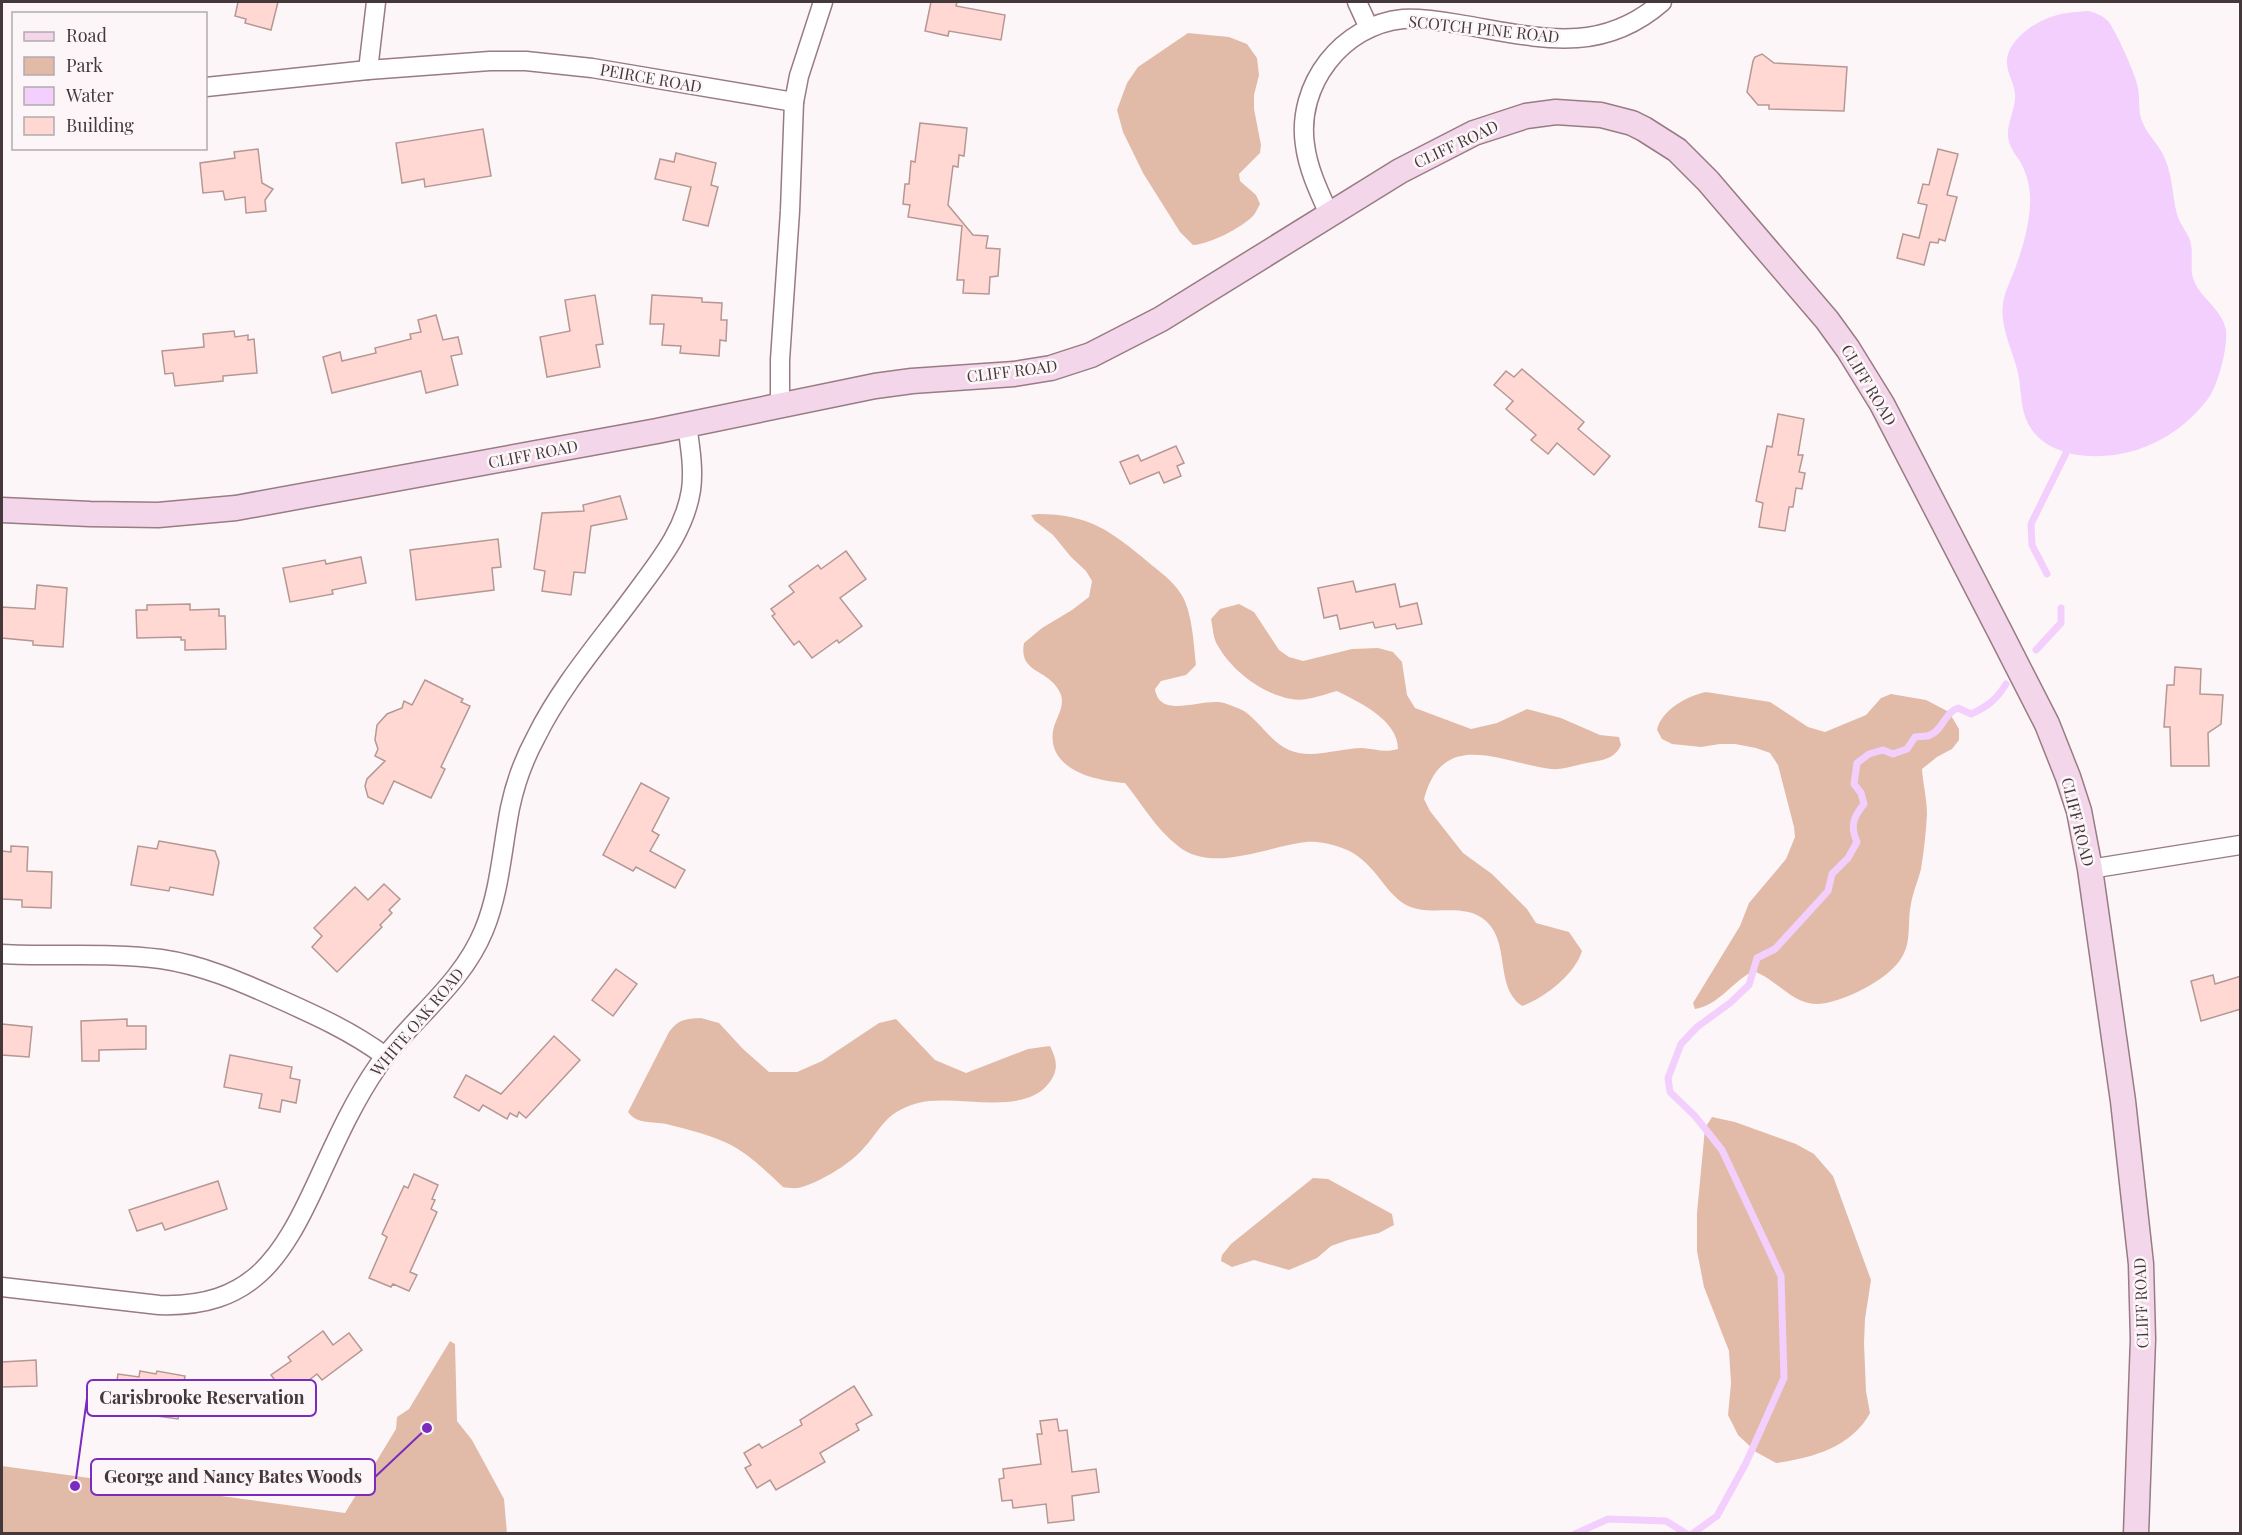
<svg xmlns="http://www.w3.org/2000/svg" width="2242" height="1535" font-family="'Playfair Display',serif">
<rect width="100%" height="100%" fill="#fdf6f8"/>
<g fill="#e2bba8">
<path d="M1188,33L1229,37L1247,44L1257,58L1259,75L1254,95V109L1261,145L1260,153L1239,174L1240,181L1256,195L1260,204C1258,207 1256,213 1253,216C1241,228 1210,244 1193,245L1180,232L1143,173L1123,132L1117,110L1127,83L1138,67Z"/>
<path d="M1038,514C1089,514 1111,531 1148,562C1159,571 1173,581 1181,594C1192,610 1194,645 1196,665L1186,675L1161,681L1155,689C1160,722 1206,695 1227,704C1232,706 1239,708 1244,711C1260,722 1271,742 1289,750C1311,760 1339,748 1362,748C1375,749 1385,753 1398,749C1398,720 1359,702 1337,691C1322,695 1306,702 1291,699C1263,694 1232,671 1218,646C1213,639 1213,628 1211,619L1220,609L1239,604L1254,612L1279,650L1289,657L1303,661L1352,649L1378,648L1393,652L1402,662L1407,695L1415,708L1471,729L1497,723L1527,709L1561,718L1600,735L1619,737L1621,745C1614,760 1602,760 1587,763C1576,765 1562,770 1551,769C1499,762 1443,728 1424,799L1430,811L1463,853L1492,874L1527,909L1536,923L1569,932L1582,951C1575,974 1545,998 1522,1006C1494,987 1511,944 1486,921C1463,901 1430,918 1406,905C1383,892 1374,859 1342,848C1332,844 1316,841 1306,842C1268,846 1212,874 1178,846C1156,829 1142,804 1125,783C1096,781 1047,770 1053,731C1055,719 1065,708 1061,695C1051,668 1018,675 1024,643L1042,628L1072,610L1089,597L1092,581L1086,571L1071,557L1053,535L1035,521L1031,515Z"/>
<path d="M1706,692L1770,702L1808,727L1825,732L1866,715L1881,698L1891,694L1926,700L1949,712L1959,729V740L1952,749L1937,757L1922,769C1923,784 1927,799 1927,814C1926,832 1924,851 1921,869C1918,881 1913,892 1911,904C1907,922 1912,941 1902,957C1890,979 1841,1004 1816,1004C1792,1004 1775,978 1753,971C1732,982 1719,1005 1695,1009L1693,1003L1740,926L1749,903L1786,859L1795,837L1794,827L1778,765L1770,753L1756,748L1735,744H1720L1701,747L1672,744L1662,739L1657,730C1661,710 1687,696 1706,692Z"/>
<path d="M701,1018L719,1023L743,1049L769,1072H797L822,1061L879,1023L896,1019L935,1060L966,1073L1028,1049L1050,1046C1057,1060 1059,1070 1049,1083C1022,1118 956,1093 918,1103C881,1113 881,1133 857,1155C843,1168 819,1182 802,1187C796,1189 789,1188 783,1187C767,1172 749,1154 729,1144C710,1135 687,1129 666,1124C652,1121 638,1125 628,1112L669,1032C679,1019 685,1019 701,1018Z"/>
<path d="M1712,1117L1735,1122L1796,1144L1814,1154L1833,1176L1871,1280L1865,1319L1864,1343L1866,1391L1870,1413C1852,1447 1812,1458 1776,1463L1756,1452L1738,1435L1728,1415L1731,1383L1729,1351L1704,1287L1697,1251V1213L1705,1128Z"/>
<polygon points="1313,1178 1328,1179 1392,1214 1394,1225 1379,1233 1348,1240 1331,1246 1317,1258 1289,1270 1254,1260 1232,1267 1221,1261 1222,1255 1231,1244"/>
<polygon points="450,1341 455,1344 457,1421 472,1440 504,1499 507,1533 2,1533 2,1466 345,1513 396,1429 397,1417 409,1409"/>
</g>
<path fill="#f2cffd" d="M2088,11C2096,13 2102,15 2108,21C2116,31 2136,75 2138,88C2140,98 2138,111 2142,121C2147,135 2160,145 2165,159C2173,177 2172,196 2177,214C2180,226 2189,233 2191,244C2193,255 2190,267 2193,278C2199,298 2222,308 2226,330C2228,347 2218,387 2207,400C2182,433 2142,455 2101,456C2070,458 2033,447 2024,413C2020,398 2021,383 2017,369C2011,346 2000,327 2003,303C2005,290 2012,278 2016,266C2023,247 2029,225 2030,205C2031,193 2028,178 2023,167C2019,158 2012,152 2009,142C2005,126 2014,114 2015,98C2016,84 2006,74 2007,60C2009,39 2036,21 2054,16C2065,12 2077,12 2088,11Z"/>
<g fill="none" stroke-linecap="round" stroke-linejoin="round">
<g stroke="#f2cffd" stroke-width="7">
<polyline points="2047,574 2032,545 2031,524 2069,447"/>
<polyline points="2036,650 2061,623 2061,608"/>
<polyline points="1575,1534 1608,1519 1666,1521 1687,1534"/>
<path d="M1692,1534L1717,1516L1746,1463L1784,1378L1781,1276L1722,1150L1695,1116L1670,1092L1668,1078L1681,1044L1697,1027L1730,1003L1749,985L1757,958L1775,949L1828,891L1832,874L1848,858L1857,842C1850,827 1853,817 1864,804L1861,793L1854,784L1857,763L1869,754L1883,750L1893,754L1907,749L1915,737C1919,736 1926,737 1930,735C1943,730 1945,712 1958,708L1971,714C1987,707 1997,699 2006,684"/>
</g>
</g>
<g fill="#ffd8d4" stroke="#b59894" stroke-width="1.5">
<polygon points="238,2 278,2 271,30 245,23 246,19 235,16"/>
<polygon points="931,2 957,2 956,6 1005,15 1001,40 949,31 948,36 925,31"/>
<polygon points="1762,54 1774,63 1847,67 1844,111 1769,109 1769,105 1758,105 1747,92 1753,61 1755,57"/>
<polygon points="920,123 967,128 964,156 959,155 958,167 953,166 948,205 973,235 988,236 986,248 1000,249 998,276 990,277 989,294 963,293 964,280 957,280 962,226 908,217 910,205 903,204 905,184 909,184 911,161 915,162"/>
<polygon points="483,129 491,176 425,187 424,179 402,183 396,143"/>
<polygon points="258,149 262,183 273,189 265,200 266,211 246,213 245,197 225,200 223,191 203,193 200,163 235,158 234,152"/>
<polygon points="1938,149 1958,154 1947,195 1957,197 1945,241 1939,239 1938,243 1930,242 1924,265 1897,258 1903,234 1919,238 1927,205 1918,203 1923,184 1929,185"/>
<polygon points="676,153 716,163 711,185 718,187 708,226 683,220 691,187 655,179 660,159 674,162"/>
<polygon points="595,295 603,344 596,345 600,367 547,377 540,337 570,331 565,300"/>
<polygon points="652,295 702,298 702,302 722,303 721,320 727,320 726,341 720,340 719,356 680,353 681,346 662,345 664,324 650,324"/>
<polygon points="436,315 443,340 458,337 462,354 451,356 458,385 426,393 421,371 332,393 323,357 340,352 342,361 376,353 375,348 411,339 410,334 421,332 418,320"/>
<polygon points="234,331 235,337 248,335 248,340 254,339 257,373 223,376 223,381 175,386 173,373 165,374 162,351 204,347 203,334"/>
<polygon points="1522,369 1584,422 1578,429 1610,456 1594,475 1557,443 1548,454 1531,440 1536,435 1506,409 1513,401 1494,385 1506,371 1514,377"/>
<polygon points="1778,414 1804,419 1798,455 1803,455 1799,472 1805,473 1802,489 1796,488 1793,507 1789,507 1785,531 1759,527 1763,503 1756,501 1767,446 1772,447"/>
<polygon points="1176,446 1184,463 1177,466 1181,476 1164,483 1159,472 1130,484 1120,462 1138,455 1141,461"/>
<polygon points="620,496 627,519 591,526 585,573 574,572 571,595 542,591 545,571 534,569 542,513 584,511 583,505"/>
<polygon points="498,539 501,567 492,568 494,590 416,600 410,550"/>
<polygon points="846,551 866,579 840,598 862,626 839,643 837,640 812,658 799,641 794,645 772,616 775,614 771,609 794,592 789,586 818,565 821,569"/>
<polygon points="361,557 366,583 332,590 333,594 290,602 283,568 325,560 326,564"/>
<polygon points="1353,581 1356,592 1395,584 1400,607 1417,603 1422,624 1397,629 1395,624 1375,628 1373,622 1340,629 1337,615 1324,618 1318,588"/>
<polygon points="37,585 67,588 63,647 33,645 33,641 2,638 2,607 35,609"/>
<polygon points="190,604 190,610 219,609 219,616 225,616 226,649 185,650 185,640 181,640 181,637 137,638 136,610 147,610 147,605"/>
<polygon points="2175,667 2201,669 2200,694 2223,695 2221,724 2208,733 2209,766 2171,766 2170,727 2164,727 2167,685 2174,685"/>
<polygon points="425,680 463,699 461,702 470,706 441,767 445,769 431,798 394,781 383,804 368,797 365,786 367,779 385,761 375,756 378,749 375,740 377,725 387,714 402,708 404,701 412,705"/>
<polygon points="641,783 669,798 652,831 659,835 650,851 685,870 675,888 636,867 633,871 603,855"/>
<polygon points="159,841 215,851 219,862 213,895 170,887 169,891 131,885 138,846 157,849"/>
<polygon points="11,846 28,847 27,871 52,872 51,908 22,907 22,900 2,899 2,851 11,852"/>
<polygon points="384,884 400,899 389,910 392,913 380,925 382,927 337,972 312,947 322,936 314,928 355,887 368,900"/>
<polygon points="616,969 637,984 613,1016 592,1000"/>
<polygon points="2213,975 2215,984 2241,976 2241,1009 2201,1021 2191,981"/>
<polygon points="127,1019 127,1026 146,1026 146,1049 99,1050 99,1061 82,1061 81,1021"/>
<polygon points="2,1024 32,1027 29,1057 2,1055"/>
<polygon points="554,1036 580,1060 526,1118 519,1112 517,1117 510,1113 507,1119 483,1105 479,1111 454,1097 466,1075 501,1094"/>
<polygon points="230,1055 292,1067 290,1078 300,1080 296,1103 282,1100 280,1112 259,1108 262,1094 224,1087"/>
<polygon points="414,1174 438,1185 432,1199 435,1200 431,1209 437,1212 410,1272 417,1275 409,1291 393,1284 391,1287 369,1278 387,1237 382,1234 404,1186 408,1188"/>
<polygon points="218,1181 227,1209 165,1230 162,1223 137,1231 129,1210"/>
<polygon points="323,1331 333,1345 349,1333 362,1350 322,1380 317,1374 287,1397 271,1375 291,1361 288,1357"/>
<polygon points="36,1360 37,1386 2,1387 2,1362"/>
<polygon points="140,1371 156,1374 157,1371 185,1376 178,1419 150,1415 151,1404 114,1398 118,1374 139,1377"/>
<polygon points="854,1386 872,1415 856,1424 859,1430 820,1453 825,1462 776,1490 770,1480 757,1488 745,1468 751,1465 744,1453 759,1444 762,1448 802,1425 800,1420"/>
<polygon points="1057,1419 1059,1431 1067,1430 1072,1472 1096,1469 1099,1492 1072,1496 1074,1520 1048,1523 1046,1504 1013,1508 1012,1500 1002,1501 999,1479 1004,1478 1003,1469 1041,1464 1037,1434 1042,1434 1040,1421"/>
</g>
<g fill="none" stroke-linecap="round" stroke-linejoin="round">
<g stroke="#987c82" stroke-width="21">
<g id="street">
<polyline points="1357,2 1369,28"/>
<polyline points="368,70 376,2"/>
<polyline points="206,87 368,70 490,61 526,61 592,68 794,102"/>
<path d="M1329,214C1319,192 1308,169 1305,145C1296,85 1342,25 1403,19C1421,18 1440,21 1458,24C1533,36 1598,58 1662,2"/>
<polyline points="780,405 780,360 790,211 794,102 799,76 823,2"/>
<polyline points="2090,869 2240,845"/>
<path d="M2,954C55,957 108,952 161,959C202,965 239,981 277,998C315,1015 351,1031 385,1056"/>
<path d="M2,1287L159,1305C252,1308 282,1258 317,1182C335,1143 353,1102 378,1066C411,1019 461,986 484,930C500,891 502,849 510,808C515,784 524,759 536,737C562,684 603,638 638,590C661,559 685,529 691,490C694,469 690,446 687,425"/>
</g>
</g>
<g stroke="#987c82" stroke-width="27">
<polyline id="secondary" points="2,510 90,514 158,515 236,508 657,431 875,386 912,381 1014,374 1051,368 1091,355 1161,319 1400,171 1474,133 1526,116 1556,112 1601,115 1632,123 1644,129 1677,150 1708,181 1827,320 1848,349 1882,404 2000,632 2047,724 2068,777 2079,811 2090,869 2123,1101 2141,1264 2143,1339 2136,1534"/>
</g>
<use href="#street" stroke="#fff" stroke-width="18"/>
<use href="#secondary" stroke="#f3d6ea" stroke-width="24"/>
</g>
<g text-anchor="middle" stroke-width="5" stroke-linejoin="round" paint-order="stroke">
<g font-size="16" fill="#44383a" stroke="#fdf6f8">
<text transform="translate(1484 29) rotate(6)" y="6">SCOTCH PINE ROAD</text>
<text transform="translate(651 78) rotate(10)" y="6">PEIRCE ROAD</text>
<text transform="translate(1456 144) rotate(-25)" y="6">CLIFF ROAD</text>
<text transform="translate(1012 371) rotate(-7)" y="6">CLIFF ROAD</text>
<text transform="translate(1869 385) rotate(59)" y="6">CLIFF ROAD</text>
<text transform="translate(533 454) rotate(-11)" y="6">CLIFF ROAD</text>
<text transform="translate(2078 822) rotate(76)" y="6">CLIFF ROAD</text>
<text transform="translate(417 1022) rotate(-50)" y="6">WHITE OAK ROAD</text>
<text transform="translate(2141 1303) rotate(-92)" y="6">CLIFF ROAD</text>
</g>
</g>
<path fill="none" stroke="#7b2cbf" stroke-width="2" d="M75 1486L87 1398M427 1428L375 1477"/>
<g fill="#7b2cbf" stroke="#fdf6f8" stroke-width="2">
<circle cx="75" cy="1486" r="6"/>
<circle cx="427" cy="1428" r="6"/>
</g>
<g fill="#fdf6f8" stroke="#7b2cbf" stroke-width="2">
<rect x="87" y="1380" width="229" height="36" rx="6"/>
<rect x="91" y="1459" width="284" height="36" rx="6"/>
</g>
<g font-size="18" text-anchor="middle" font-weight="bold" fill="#44383a">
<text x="202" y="1404">Carisbrooke Reservation</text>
<text x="233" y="1483">George and Nancy Bates Woods</text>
</g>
<rect width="2242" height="1535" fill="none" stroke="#44383a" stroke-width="6"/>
<rect x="12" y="12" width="195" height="138" fill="#fdf6f8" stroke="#b3aaac" stroke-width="1.5"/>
<rect x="24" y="32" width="30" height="9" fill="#f3d6ea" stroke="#b3aaac" stroke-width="1.5"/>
<text x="66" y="42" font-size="18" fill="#44383a">Road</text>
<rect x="24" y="57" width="30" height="18" fill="#e2bba8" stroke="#b3aaac" stroke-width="1.5"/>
<text x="66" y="72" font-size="18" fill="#44383a">Park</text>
<rect x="24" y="87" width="30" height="18" fill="#f2cffd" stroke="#b3aaac" stroke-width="1.5"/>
<text x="66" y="102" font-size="18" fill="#44383a">Water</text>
<rect x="24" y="117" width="30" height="18" fill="#ffd8d4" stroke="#b3aaac" stroke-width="1.5"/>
<text x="66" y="132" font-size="18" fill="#44383a">Building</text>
</svg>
